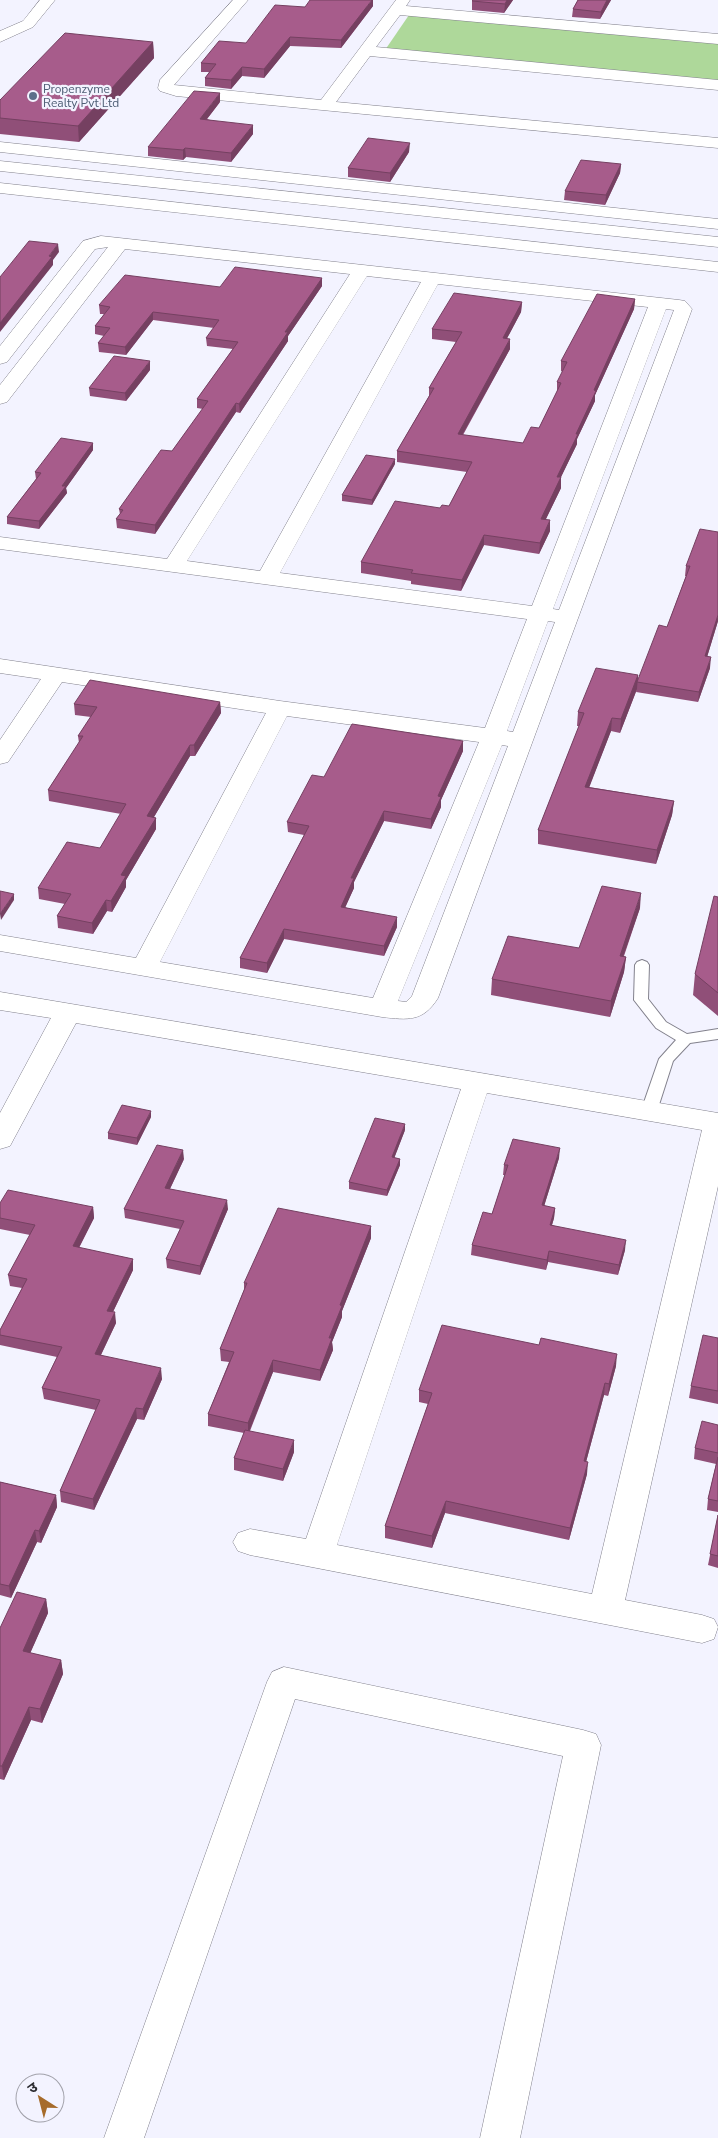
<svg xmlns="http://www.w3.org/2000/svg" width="718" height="2138" font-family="'Nunito Sans','Noto Sans Devanagari',sans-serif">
<rect width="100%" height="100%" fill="#f3f3ff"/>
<polygon fill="#aed89a" points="409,15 718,43 718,81 385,50"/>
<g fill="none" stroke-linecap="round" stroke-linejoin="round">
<g stroke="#82818c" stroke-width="2">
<polygon id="service" points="642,960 647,962 649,965 648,999 666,1022 687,1034 718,1029 718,1039 690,1043 673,1061 657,1111 654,1115 649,1116 644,1115 641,1111 659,1059 676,1040 656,1028 634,1000 635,965 637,962"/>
</g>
<g stroke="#82818c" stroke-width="1">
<g id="minor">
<polygon points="40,0 55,0 33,27 0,42 0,31 23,21"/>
<polygon points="233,0 248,0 174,85 321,100 396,0 410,0 406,6 718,34 718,44 400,15 376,47 718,80 718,90 370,56 336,102 718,138 718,148 176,96 160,91 158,88 160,80"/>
<polygon points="0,142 718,219 718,229 0,152"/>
<path d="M101,236L679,300L685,301L692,309L438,998C423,1022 408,1020 382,1017L0,951V935L136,958L266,713L62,682L8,762L0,764V740L41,679L0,673V659L280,701L485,728L527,619L0,549V537L167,559L350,274L125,249L7,402L0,404V385L108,247L95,249L7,362L0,364V346L83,241ZM367,276L421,282L260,571L187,561ZM438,284L648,307L532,606L280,573ZM666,309L674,310L559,610L553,609ZM548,621L555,622L513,732L507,731ZM287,716L479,742L373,998L160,962ZM502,745L508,746L412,996L406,1002L398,1001Z"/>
<path d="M0,992L718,1113V1186L625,1600L702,1615L714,1619L718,1627L714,1639L702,1643L250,1555L238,1551L233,1542L238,1533L250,1529L306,1539L461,1089L76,1023L10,1146L0,1149V1113L51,1018L0,1010ZM487,1093L702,1130L592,1594L337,1545Z"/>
<polygon points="284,1667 583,1730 596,1734 601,1745 520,2138 480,2138 563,1756 295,1699 144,2138 104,2138 267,1682 272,1672"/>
</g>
</g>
<g stroke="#82818c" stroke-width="1">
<g id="tertiary">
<polygon points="0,161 718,237 718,247 0,171"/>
<polygon points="0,183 718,262 718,272 0,193"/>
</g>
</g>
<use href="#service" fill="#fff" fill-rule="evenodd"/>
<use href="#minor" fill="#fff" fill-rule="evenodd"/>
<use href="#tertiary" fill="#fff" fill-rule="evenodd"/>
</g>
<g fill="#904f78">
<polygon points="513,0 504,13 472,10 472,1"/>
<polygon points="578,0 611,0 600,19 572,17 573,9"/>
<polygon points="373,6 341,48 290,46 264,78 242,76 231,89 205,86 205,78 209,72 201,72 201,63 246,43 305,7"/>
<polygon points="153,42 154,58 79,142 0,134 0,100"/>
<polygon points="220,102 207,119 253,134 231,162 186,157 183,160 148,156 148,147"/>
<polygon points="409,152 390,182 348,177 348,168"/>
<polygon points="621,164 620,173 605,205 564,200 565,191"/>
<polygon points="322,278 322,286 288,336 288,341 240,413 236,412 155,534 117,528 116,519 120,514 119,509 172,451 203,409 197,408 197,399 233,349 207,346 206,338 214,328 153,320 126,355 99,352 98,343 104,336 95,334 95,326 104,314 100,314 99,305 220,287"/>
<polygon points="635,299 634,309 595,395 595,401 577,439 577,444 561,477 561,488 546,519 550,531 539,554 484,545 461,591 411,584 411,581 361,573 361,562 440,508 449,506 467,472 397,462 397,451 429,396 429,388 456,342 432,339 432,329 522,302 521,312 507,338 510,349 463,435 523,443 539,428 557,392 557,382 563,372 561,371 561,361"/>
<polygon points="150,370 126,401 90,396 89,388"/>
<polygon points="93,443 93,450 66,488 67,493 39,529 7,524 7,517 36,479 35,472"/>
<polygon points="395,464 372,505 342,501 342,495"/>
<polygon points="718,532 718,621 707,657 710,668 698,702 636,692 637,689 620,733 611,731 589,787 674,801 672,815 656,864 538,844 538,830 579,726 577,726 578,712 638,675 638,682 667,627 686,576 685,576 686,566"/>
<polygon points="220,702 221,713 195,756 190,756 154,817 156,818 156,829 126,880 126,887 112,912 107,911 93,934 58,928 57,916 65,904 39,899 38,888 100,848 121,814 49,801 48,790 79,743 78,736 91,717 75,715 74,704"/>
<polygon points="463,741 463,751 441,800 441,807 431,829 384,821 354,882 354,888 345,907 397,927 384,956 284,939 267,973 240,968 240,958 304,835 288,832 287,822 324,777"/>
<polygon points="718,897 718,1016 693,995 695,974"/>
<polygon points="640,908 624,956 626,957 624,972 610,1017 491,995 492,979 579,948"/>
<polygon points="151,1117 137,1145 108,1139 108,1133"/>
<polygon points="405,1130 394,1158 400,1159 400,1165 387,1196 349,1189 349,1182"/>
<polygon points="559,1158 544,1206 555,1208 554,1218 552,1225 625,1250 618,1275 548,1262 546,1270 471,1255 472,1245 492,1214 505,1175 503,1175 504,1165"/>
<polygon points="184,1159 170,1189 228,1209 200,1275 167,1268 166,1259 180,1229 125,1218 124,1209"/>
<polygon points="0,1203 93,1207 94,1218 79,1248 133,1259 133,1270 113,1312 116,1323 101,1355 162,1379 144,1420 137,1419 94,1510 61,1502 60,1491 96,1410 44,1399 42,1388 57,1357 0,1345 0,1330 22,1288 10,1286 8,1275 30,1235 0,1229"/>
<polygon points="371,1226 371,1238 342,1311 342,1317 332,1342 333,1350 320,1381 273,1372 250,1431 294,1452 283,1481 234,1470 234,1458 244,1433 208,1426 208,1414 229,1362 221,1361 220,1349 244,1290 244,1283"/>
<polygon points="718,1338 718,1404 689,1398 691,1386"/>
<polygon points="616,1366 608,1396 604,1395 586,1462 587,1474 569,1540 445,1513 432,1548 385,1538 385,1526 428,1404 419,1402 419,1390"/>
<polygon points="718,1425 718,1512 707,1510 708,1499 716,1464 694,1459 695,1448"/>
<polygon points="0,1482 56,1495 57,1507 41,1543 37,1542 11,1598 0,1595"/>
<polygon points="718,1515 718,1568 708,1565"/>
<polygon points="46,1599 48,1613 30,1653 61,1660 63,1674 42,1723 31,1720 4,1780 0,1779 0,1628"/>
</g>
<g fill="#754061">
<polygon points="372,0 373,0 373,6 341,48 341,40"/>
<polygon points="507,0 513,0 504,13 505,4"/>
<polygon points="607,0 611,0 600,19 601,12"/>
<polygon points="290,37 290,46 264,78 264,69"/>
<polygon points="153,42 154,58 79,142 78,126"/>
<polygon points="242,67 242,76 231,89 231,80"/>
<polygon points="220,93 220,102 200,128 200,119"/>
<polygon points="253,125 253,134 231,162 231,153"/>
<polygon points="410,143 409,152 390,182 390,173"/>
<polygon points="185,148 186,157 183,160 183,150"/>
<polygon points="621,164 620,173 605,205 606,195"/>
<polygon points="58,244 59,252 53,260 53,265 0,332 0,323"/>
<polygon points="322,278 322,286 288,336 288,341 240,413 239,404 285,332"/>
<polygon points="635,299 634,309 595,395 595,401 577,439 577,444 561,477 561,488 541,529 541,519 557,477 594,390"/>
<polygon points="522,302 521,312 502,348 503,338"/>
<polygon points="153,312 153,320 126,355 125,347"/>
<polygon points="510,339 510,349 457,444 458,434"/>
<polygon points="150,361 150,370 126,401 125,393"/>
<polygon points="236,403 236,412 155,534 155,525"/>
<polygon points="93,443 93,450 66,488 67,493 39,529 39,521 62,486"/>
<polygon points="395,459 395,464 372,505 372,500"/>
<polygon points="550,520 550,531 539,554 540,543"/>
<polygon points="484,535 484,545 461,591 462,580"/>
<polygon points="718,615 718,621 704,667 705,656"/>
<polygon points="711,657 710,668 698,702 699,692"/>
<polygon points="638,675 637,689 620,733 621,719"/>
<polygon points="220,702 221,713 195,756 194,745"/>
<polygon points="612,718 611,731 584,801 585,787"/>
<polygon points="463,741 463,751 441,800 441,807 431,829 431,819 438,796"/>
<polygon points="190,745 190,756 148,827 147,816"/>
<polygon points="674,801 672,815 656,864 657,850"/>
<polygon points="384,811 384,821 354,882 354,888 341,917 341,907 351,878"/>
<polygon points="156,818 156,829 126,880 126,887 112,912 111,901 121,875"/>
<polygon points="641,893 640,908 618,971 620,956"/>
<polygon points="14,894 14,900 1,920 0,914"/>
<polygon points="106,900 107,911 93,934 92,923"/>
<polygon points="397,917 397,927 384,956 384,946"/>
<polygon points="284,929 284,939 267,973 267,963"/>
<polygon points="626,957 624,972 610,1017 611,1001"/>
<polygon points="151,1111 151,1117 137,1145 137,1138"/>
<polygon points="405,1124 405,1130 392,1164 392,1157"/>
<polygon points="560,1148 559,1158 541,1216 542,1205"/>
<polygon points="183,1150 184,1159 166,1197 165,1188"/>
<polygon points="400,1159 400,1165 387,1196 387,1190"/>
<polygon points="227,1200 228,1209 200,1275 200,1266"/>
<polygon points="93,1207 94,1218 74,1257 73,1246"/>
<polygon points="555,1208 554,1218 549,1235 550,1225"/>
<polygon points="371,1226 371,1238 342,1311 342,1317 332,1342 333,1350 320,1381 320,1370 340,1305"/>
<polygon points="626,1240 625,1250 618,1275 619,1265"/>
<polygon points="549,1251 548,1262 546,1270 547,1260"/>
<polygon points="133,1259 133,1270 108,1322 107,1311"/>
<polygon points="115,1312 116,1323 96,1365 95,1354"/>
<polygon points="617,1354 616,1366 608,1396 609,1384"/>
<polygon points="273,1360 273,1372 248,1434 248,1423"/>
<polygon points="161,1368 162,1379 144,1420 143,1409"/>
<polygon points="605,1383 604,1395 583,1473 584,1461"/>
<polygon points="136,1408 137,1419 94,1510 93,1499"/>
<polygon points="294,1440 294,1452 283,1481 283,1469"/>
<polygon points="588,1462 587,1474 569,1540 570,1528"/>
<polygon points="56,1495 57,1507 41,1543 39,1531"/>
<polygon points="446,1501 445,1513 432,1548 432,1536"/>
<polygon points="35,1530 37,1542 11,1598 9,1586"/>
<polygon points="46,1599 48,1613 25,1665 23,1651"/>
<polygon points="61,1660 63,1674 42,1723 40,1709"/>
<polygon points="29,1707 31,1720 4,1780 2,1766"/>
</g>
<g fill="#a75c8b" stroke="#754061">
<polygon points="310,0 372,0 341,40 290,37 264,69 242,67 231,80 205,78 216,64 201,63 219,41 246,43 275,5 305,7"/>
<polygon points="473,0 507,0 505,4 472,1"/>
<polygon points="578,0 607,0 601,12 573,9"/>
<polygon points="65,33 153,42 78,126 0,118 0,100"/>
<polygon points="194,91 220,93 200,119 253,125 231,153 185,148 183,150 148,147"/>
<polygon points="368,138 410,143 390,173 348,168"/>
<polygon points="581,160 621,164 606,195 565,191"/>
<polygon points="29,241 58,244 49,256 52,257 0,323 0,277"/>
<polygon points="235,267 322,278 285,332 288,332 239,404 236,403 155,525 116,519 123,510 119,509 161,450 172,451 208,401 197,399 238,342 206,338 219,320 153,312 125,347 98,343 110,328 95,326 110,307 99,305 125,275 220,287"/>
<polygon points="454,293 522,302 503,338 510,339 458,434 523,443 531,427 539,428 561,383 557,382 567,362 561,361 597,294 635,299 594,390 596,391 576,434 578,434 557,477 561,477 541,519 550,520 540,543 484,535 462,580 411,573 413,570 361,562 395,501 440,508 442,505 449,506 472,462 397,451 434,388 429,388 462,332 432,329"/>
<polygon points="114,356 150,361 125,393 89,388"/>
<polygon points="61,438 93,443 62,486 66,486 39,521 7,517 41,473 35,472"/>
<polygon points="366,455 395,459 372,500 342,495"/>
<polygon points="700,529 718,532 718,615 705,656 711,657 699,692 637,682 659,625 667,627 690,566 686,566"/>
<polygon points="596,668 638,675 621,719 612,718 585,787 674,801 657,850 538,830 584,713 578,712"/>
<polygon points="90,680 220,702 194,745 190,745 147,816 156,818 121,875 126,876 111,901 106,900 92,923 57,916 71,894 38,888 67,842 100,848 126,804 48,790 83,736 78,736 97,707 74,704"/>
<polygon points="352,724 463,741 438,796 441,797 431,819 384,811 351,878 354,878 341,907 397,917 384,946 284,929 267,963 240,958 309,826 287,822 312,775 324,777"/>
<polygon points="602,886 641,893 620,956 626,957 611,1001 492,979 508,936 579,948"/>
<polygon points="0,891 14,894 0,914"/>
<polygon points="714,896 718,897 718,993 695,974"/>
<polygon points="122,1105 151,1111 137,1138 108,1133"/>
<polygon points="375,1118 405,1124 392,1157 400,1159 387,1190 349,1182"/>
<polygon points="513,1139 560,1148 542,1205 555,1208 550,1225 626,1240 619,1265 549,1251 547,1260 472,1245 483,1212 492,1214 508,1165 504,1165"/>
<polygon points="157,1145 183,1150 165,1188 227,1200 200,1266 166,1259 184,1221 124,1209"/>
<polygon points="8,1190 93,1207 73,1246 133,1259 107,1311 115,1312 95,1354 161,1368 143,1409 136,1408 93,1499 60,1491 100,1400 42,1388 62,1347 0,1335 0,1330 27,1279 8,1275 35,1225 0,1218 0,1203"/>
<polygon points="278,1208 371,1226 340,1305 342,1306 329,1338 332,1338 320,1370 273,1360 248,1423 208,1414 234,1352 220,1349 247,1283 244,1283"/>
<polygon points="442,1325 539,1345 541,1338 617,1354 609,1384 605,1383 584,1461 588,1462 570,1528 446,1501 432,1536 385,1526 432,1393 419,1390"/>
<polygon points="703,1335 718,1338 718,1391 691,1386"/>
<polygon points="702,1421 718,1425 718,1453 695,1448"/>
<polygon points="245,1430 294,1440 283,1469 234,1458"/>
<polygon points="718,1457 718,1501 708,1499"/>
<polygon points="0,1482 56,1495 39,1531 35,1530 9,1586 0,1584"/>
<polygon points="718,1515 718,1556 710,1554"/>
<polygon points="17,1592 46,1599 23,1651 61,1660 40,1709 29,1707 2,1766 0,1766 0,1628"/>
</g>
<circle fill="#5c6f8a" stroke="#f3f3ff" stroke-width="2" cx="33" cy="96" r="5"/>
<g text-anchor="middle" stroke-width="4.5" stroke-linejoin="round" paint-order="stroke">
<g font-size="12" fill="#4e5e75" stroke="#f3f3ff" text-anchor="start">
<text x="43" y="93">Propenzyme<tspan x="43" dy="14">Realty Pvt Ltd</tspan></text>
</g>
</g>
<g transform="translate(40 2098) rotate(324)"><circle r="24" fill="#f3f3ff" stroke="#a2a2ab"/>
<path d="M0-4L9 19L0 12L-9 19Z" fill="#a66b2b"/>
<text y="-8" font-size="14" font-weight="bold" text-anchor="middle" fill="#29292e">उ</text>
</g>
</svg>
